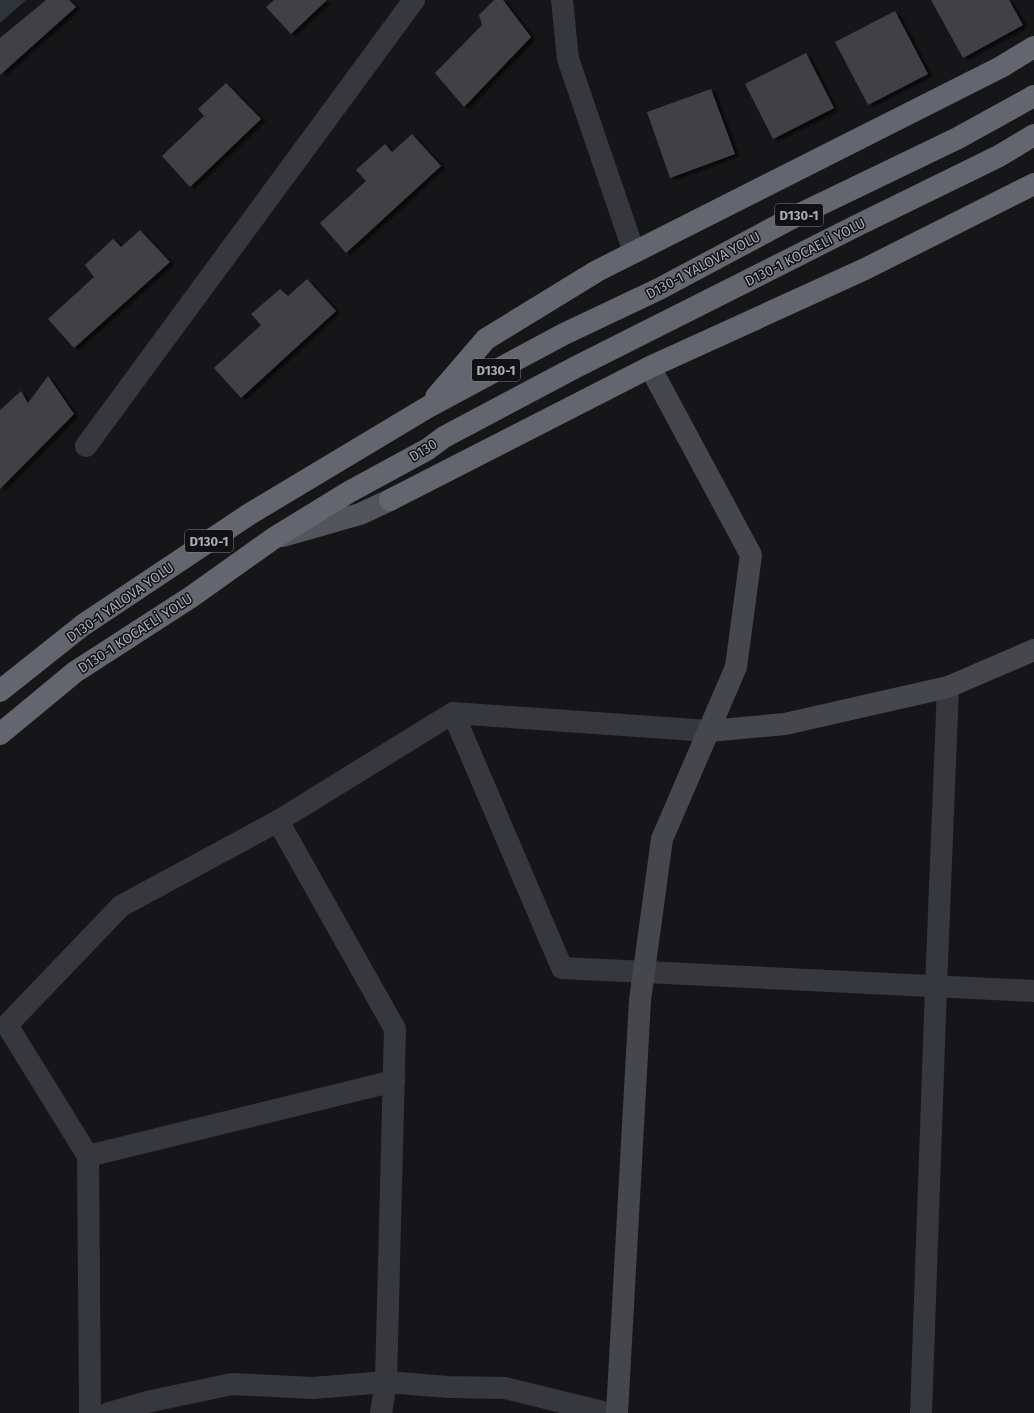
<svg xmlns="http://www.w3.org/2000/svg" width="1034" height="1413" font-family="'Fira Sans',sans-serif">
<defs>
<filter id="shadow"><feDropShadow dx="4.5" dy="2.5" stdDeviation="1" flood-color="#0009"/></filter>
</defs>
<rect width="100%" height="100%" fill="#161618"/>
<polygon fill="#2c353c" points="0,0 26,0 0,23"/>
<g fill="#404145" filter="url(#shadow)">
<polygon points="46,0 69,0 76,7 0,75 0,38"/>
<polygon points="274,0 327,0 291,34 266,7"/>
<polygon points="494,0 503,0 531,37 464,107 435,73 482,25 479,15"/>
<polygon points="931,0 1009,0 1023,25 963,58"/>
<polygon points="895,11 928,74 868,105 835,42"/>
<polygon points="806,53 834,108 773,139 745,84"/>
<polygon points="226,83 261,119 190,187 162,156 204,116 198,109"/>
<polygon points="711,89 735,154 670,178 647,112"/>
<polygon points="412,134 441,166 346,253 320,223 366,181 356,170 385,144 392,152"/>
<polygon points="140,230 170,262 74,348 48,319 94,277 85,265 113,239 121,247"/>
<polygon points="307,279 336,311 241,398 214,368 261,325 251,314 280,289 288,296"/>
<polygon points="48,376 74,414 0,489 0,410 21,391 28,403"/>
</g>
<g fill="none" stroke-linecap="round" stroke-linejoin="round">
<g stroke="#37383d" stroke-width="22">
<polyline points="562,0 568,59 634,252"/>
<polyline points="86,446 414,0"/>
<polyline points="453,713 562,968 1034,991"/>
<polyline points="278,821 395,1029 386,1382 381,1413"/>
<polyline points="88,1156 394,1081"/>
<polyline points="90,1413 88,1156 7,1025 121,906 278,821 453,713 709,731"/>
<polyline points="109,1413 147,1402 232,1384 313,1388 386,1382 448,1387 505,1388 607,1413"/>
<polyline points="921,1413 936,987 948,687"/>
</g>
<g stroke="#45474d" stroke-width="22">
<polyline points="709,731 785,724 948,687 1034,650"/>
<polyline points="617,1413 640,1000 662,839 736,667 751,555 650,367"/>
</g>
<polyline stroke="#53555c" stroke-width="22" points="283,536 360,514 390,500"/>
<g stroke="#63666e" stroke-width="22">
<polyline points="436,397 486,339 597,271 1001,67 1034,47"/>
<polyline points="390,500 650,367 865,269 1034,184"/>
<polyline points="0,691 83,625 248,515 428,407 564,334 659,289 792,218 958,138 1034,96"/>
<polyline points="0,734 75,672 191,597 274,538 349,492 428,449 444,437 576,367 856,226 999,156 1034,135"/>
</g>
</g>
<g text-anchor="middle" stroke-width="3" stroke-linejoin="round" paint-order="stroke">
<g fill="#111113" stroke="#7b7e86" stroke-width="1">
<rect x="775" y="204" width="48" height="22" rx="3"/>
<rect x="472" y="359" width="48" height="22" rx="3"/>
<rect x="185" y="530" width="48" height="22" rx="3"/>
</g>
<g font-size="13" font-weight="bold" fill="#a8adb8">
<text x="799" y="220">D130-1</text>
<text x="496" y="375">D130-1</text>
<text x="209" y="546">D130-1</text>
</g>
<g font-size="14" fill="#a8adb8" stroke="#111113">
<text transform="translate(805 252) rotate(-27)" y="5">D130-1 KOCAELİ YOLU</text>
<text transform="translate(703 265) rotate(-28)" y="5">D130-1 YALOVA YOLU</text>
<text transform="translate(423 450) rotate(-32)" y="5">D130</text>
<text transform="translate(120 602) rotate(-35)" y="5">D130-1 YALOVA YOLU</text>
<text transform="translate(135 633) rotate(-33)" y="5">D130-1 KOCAELİ YOLU</text>
</g>
</g>
</svg>
